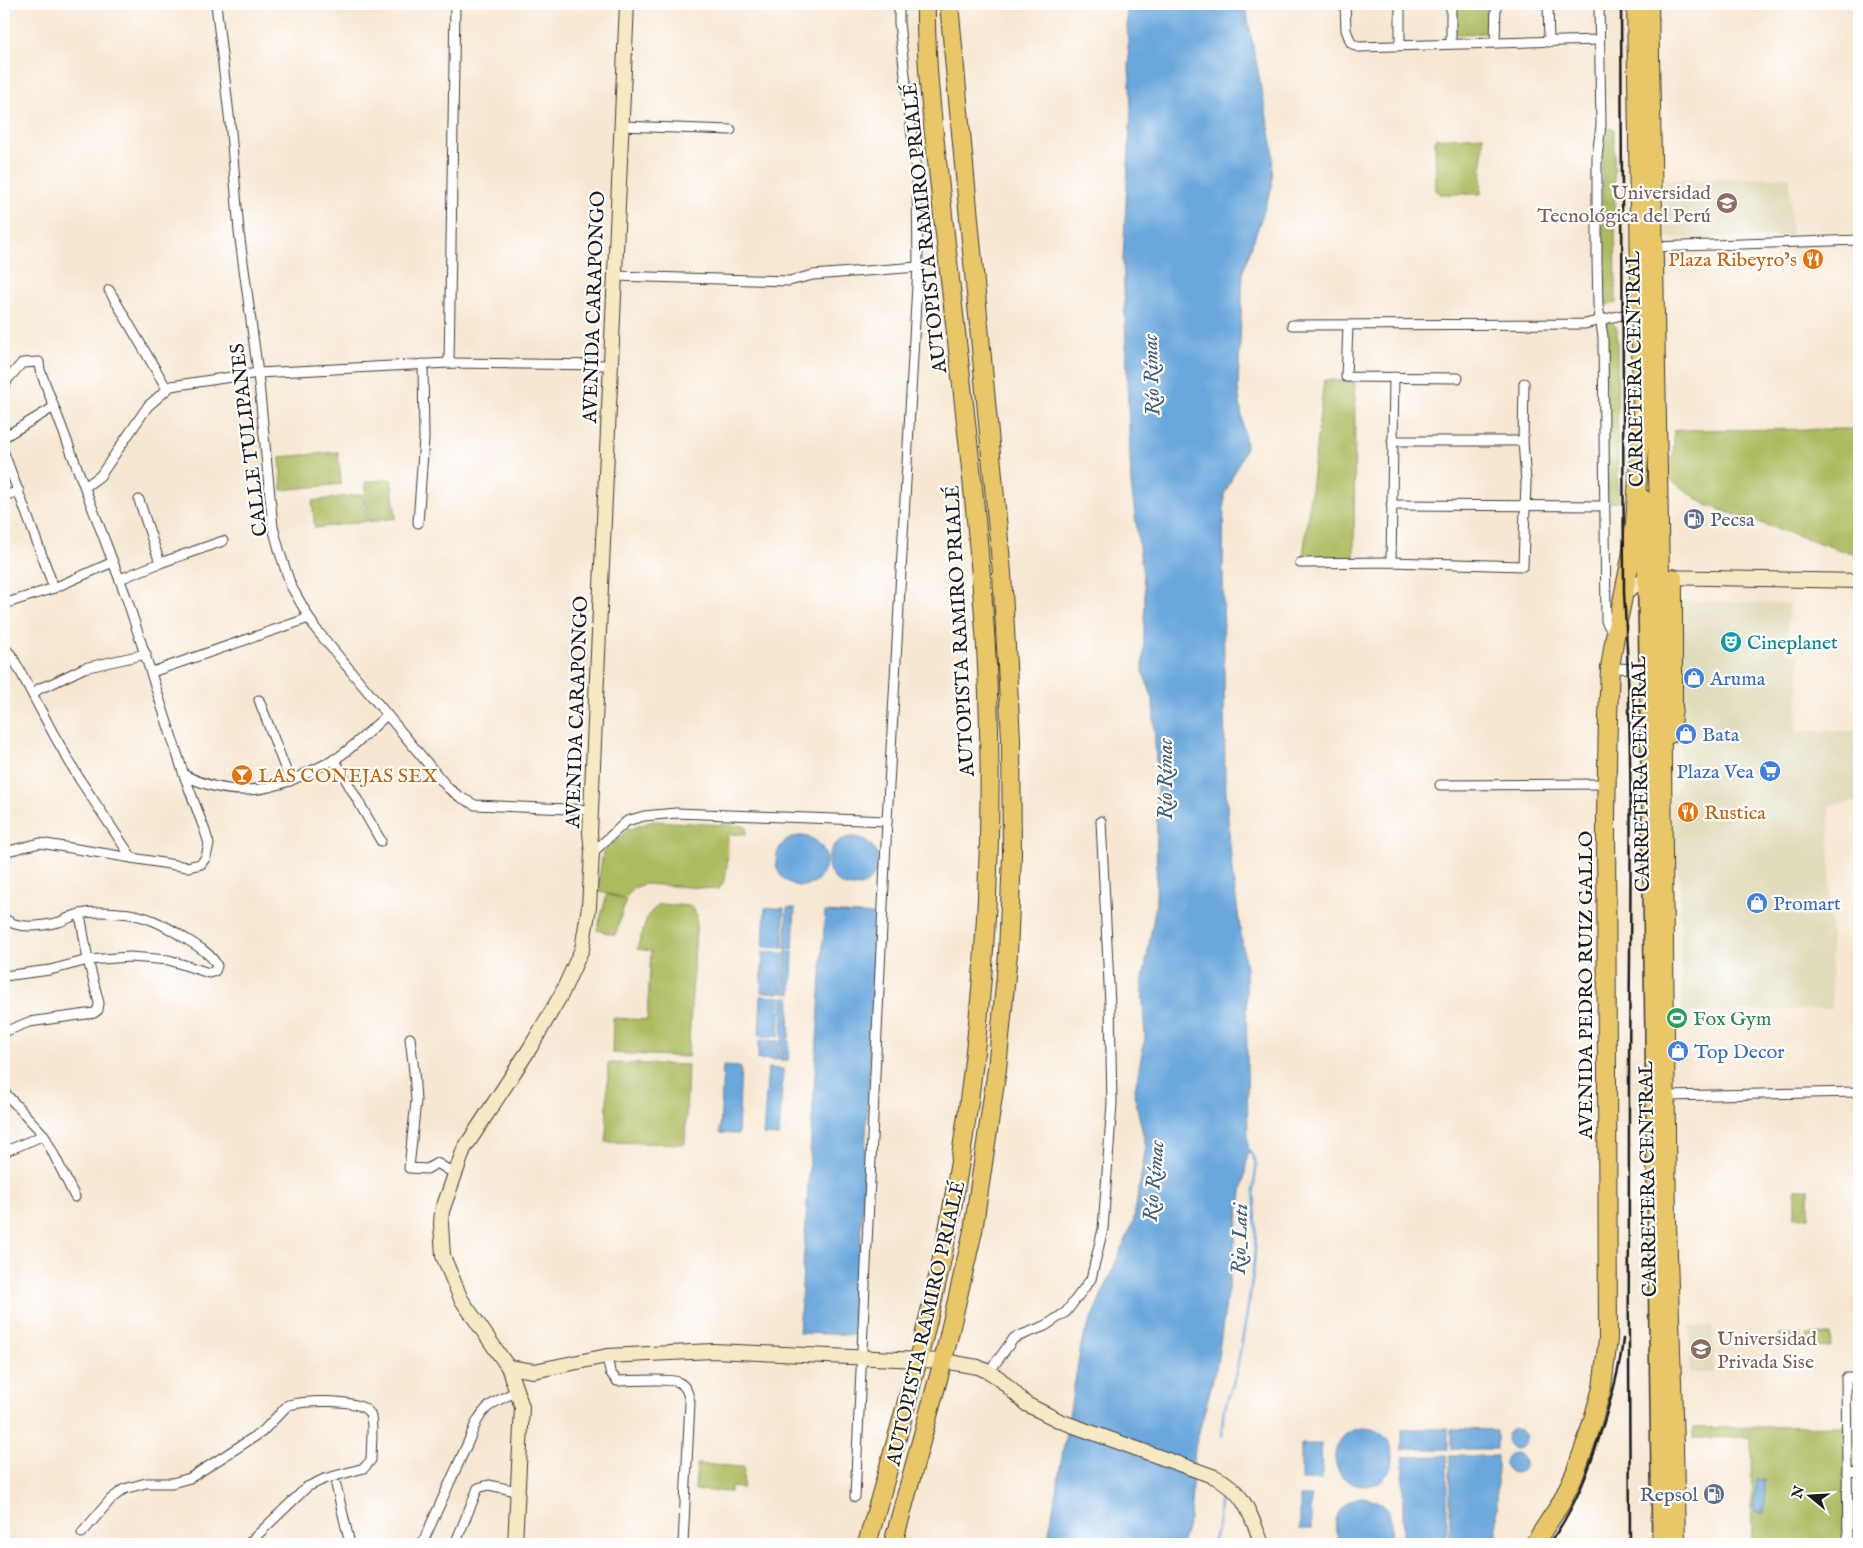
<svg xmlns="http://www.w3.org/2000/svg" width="1863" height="1548" font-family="'IM FELL English',serif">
<rect width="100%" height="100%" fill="#fff"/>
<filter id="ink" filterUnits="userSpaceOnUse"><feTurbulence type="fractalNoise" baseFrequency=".02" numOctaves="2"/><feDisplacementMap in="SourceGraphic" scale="10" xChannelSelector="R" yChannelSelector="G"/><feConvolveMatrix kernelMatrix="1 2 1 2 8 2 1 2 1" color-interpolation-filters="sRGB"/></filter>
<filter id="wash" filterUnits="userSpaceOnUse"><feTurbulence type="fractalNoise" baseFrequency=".0096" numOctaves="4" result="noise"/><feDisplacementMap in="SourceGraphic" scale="20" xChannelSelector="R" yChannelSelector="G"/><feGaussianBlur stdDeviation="1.12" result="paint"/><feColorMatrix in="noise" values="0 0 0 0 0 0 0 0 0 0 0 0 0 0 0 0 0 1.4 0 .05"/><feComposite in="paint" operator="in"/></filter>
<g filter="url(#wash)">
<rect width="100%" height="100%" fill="#f7e7d2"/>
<g fill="#e1dcbb">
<polygon points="1790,177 1791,236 1664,238 1663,180"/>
<polygon points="1681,601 1789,603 1786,654 1799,654 1797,731 1859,731 1859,802 1829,805 1832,1009 1682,1012 1680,876 1673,858 1669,800 1681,781"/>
<rect x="1690" y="1326" width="23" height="47"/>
</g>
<g fill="#acbb5e" stroke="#646c3d">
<polygon points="1456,4 1488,4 1488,33 1455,34"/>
<polygon points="1608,128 1614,129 1616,303 1603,305 1602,155"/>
<polygon points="1483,136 1481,194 1439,194 1436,190 1435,139"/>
<polygon points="1609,319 1617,328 1618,502 1608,502 1605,322"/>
<polygon points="1324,380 1355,381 1354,557 1303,557"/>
<polygon points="1859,429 1859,556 1706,505 1664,475 1663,457 1673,457 1674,430"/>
<polygon points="338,452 341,484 282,490 280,457"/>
<polygon points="391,479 396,518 369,522 365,482"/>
<polygon points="364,494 367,521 315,528 312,501"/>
<path d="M653,821L746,826V834H728C727,848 730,881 718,889L644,884L634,888L625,898L597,891L603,852L628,830Z"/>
<polygon points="607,894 626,900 615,935 597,930"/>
<polygon points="659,904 690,906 697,915 688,1057 612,1053 613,1018 647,1020 651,951 637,949 648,915"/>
<polygon points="608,1063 688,1065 685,1144 606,1142"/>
<rect x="1795" y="1189" width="14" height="28"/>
<polygon points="1830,1334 1831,1346 1807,1347 1807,1335"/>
<rect x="1779" y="1335" width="23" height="11"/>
<polygon points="1844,1426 1845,1544 1752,1544 1751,1437 1693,1438 1693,1428"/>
<polygon points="697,1464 744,1467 743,1488 731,1487 730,1492 695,1490"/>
</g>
<g fill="#6ba7dc" stroke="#44627c">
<polygon points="1126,4 1247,4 1248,20 1273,148 1272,187 1243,271 1238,388 1246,447 1224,495 1223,568 1225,778 1232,871 1246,969 1248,1152 1217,1364 1195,1447 1190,1519 1182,1544 1047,1544 1082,1340 1133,1223 1146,1147 1134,1094 1145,1038 1142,986 1156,904 1157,786 1153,699 1143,672 1145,592 1131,484 1123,259 1131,108"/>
<circle cx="801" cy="861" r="25"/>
<circle cx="853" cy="862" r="25"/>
<polygon points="765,908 784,908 783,948 763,947"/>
<polygon points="787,908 795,908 793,949 785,949"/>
<polygon points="825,912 877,915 856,1335 799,1333"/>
<polygon points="763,952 783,953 781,993 761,992"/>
<polygon points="785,952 793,952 791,994 783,993"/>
<polygon points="761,996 781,997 779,1037 759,1036"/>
<polygon points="783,997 790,997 789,1038 782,1038"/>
<polygon points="759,1040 779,1041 778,1060 758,1059"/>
<polygon points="781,1040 789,1040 788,1060 780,1060"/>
<polygon points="723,1066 741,1067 738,1134 720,1133"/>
<polygon points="768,1068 783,1069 779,1136 763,1135"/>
<circle cx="1364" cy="1457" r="29"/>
<circle cx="1516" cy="1439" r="10"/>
<rect x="1402" y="1429" width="46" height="20"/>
<polygon points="1451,1429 1497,1430 1497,1449 1451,1449"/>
<polygon points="1301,1444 1321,1444 1322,1480 1301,1480"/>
<circle cx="1515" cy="1463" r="10"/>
<polygon points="1447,1456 1447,1544 1403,1544 1403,1457"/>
<rect x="1450" y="1456" width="47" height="88"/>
<polygon points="1756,1479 1765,1480 1765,1512 1756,1512 1754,1504"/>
<rect x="1300" y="1496" width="11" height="33"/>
<path d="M1360,1497C1386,1497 1401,1523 1385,1544H1342C1328,1525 1338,1503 1360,1497Z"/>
</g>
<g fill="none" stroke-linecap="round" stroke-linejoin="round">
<g stroke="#6ba7dc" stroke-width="2.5">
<path d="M1222,1436C1222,1430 1222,1424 1223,1417C1225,1402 1233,1388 1236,1373C1245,1325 1255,1278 1256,1229C1256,1216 1255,1203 1254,1191C1253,1169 1263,1169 1247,1148"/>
<path d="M1212,1544C1220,1528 1221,1504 1219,1485"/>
</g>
</g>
</g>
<g filter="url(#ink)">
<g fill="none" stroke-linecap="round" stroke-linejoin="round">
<g stroke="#3d3a37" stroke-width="11">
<g id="street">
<polyline points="216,4 231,132 239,232 258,373 273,527 280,553 291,586 315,628 448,788 460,797 475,805 592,810"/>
<polyline points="1345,4 1346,30 1351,43 1358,47 1599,40"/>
<polyline points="1400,4 1400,45"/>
<polyline points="1451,4 1451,43"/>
<polyline points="1548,4 1549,42"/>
<polyline points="1599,4 1601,125 1597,157 1597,260 1598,305 1603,337 1606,621 1614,635"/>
<polyline points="1495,43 1496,4"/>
<polyline points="621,126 731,130"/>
<polyline points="1653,247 1859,240"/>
<polyline points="614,276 789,281 813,275 918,267"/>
<polyline points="109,290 167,389"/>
<polyline points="1292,325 1585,324 1622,315 1643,314"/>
<polyline points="1348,326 1346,377 1458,378"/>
<polyline points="449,363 455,4"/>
<polyline points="4,387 8,379 22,363 39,362 40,370 127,599 184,775 205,831 209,844 206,857 201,864 187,867 40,843 8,851 4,849"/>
<polyline points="4,437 54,407"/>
<polyline points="1392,441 1523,441"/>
<polyline points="4,453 54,588"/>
<polyline points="85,487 100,476 148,406 171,386 258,373 449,363 611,365"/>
<polyline points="4,496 19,491"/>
<polyline points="1391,505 1604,506"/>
<polyline points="418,523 424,439 423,364"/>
<polyline points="1391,562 1394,377"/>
<polyline points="160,563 223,541"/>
<polyline points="1300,563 1391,562 1523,566 1526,482 1523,441 1524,383"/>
<polyline points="120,579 160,563 139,500"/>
<polyline points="4,604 54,588 113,562"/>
<polyline points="4,647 12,656 54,735 80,780 132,858"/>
<polyline points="1610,668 1647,669"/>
<polyline points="152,672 309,618"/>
<polyline points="33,694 40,688 51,684 84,668 146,654"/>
<polyline points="259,700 290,781"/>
<polyline points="334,759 381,841"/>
<path d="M184,775C229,797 266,794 309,772C317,768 326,764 334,760C353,748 370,730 387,715"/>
<polyline points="1440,785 1607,784"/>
<polyline points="592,853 627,821 644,816 676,813 887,821"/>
<path d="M4,918C17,930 43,926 59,922C66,920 73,915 81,914C92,911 107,912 119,913C145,914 165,925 186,939C196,945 213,955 217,966L215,971L209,973L169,960L130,957L88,960L50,970L4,976"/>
<polyline points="4,1032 29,1022 94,1013 98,1010 99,1003 88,960 80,914"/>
<polyline points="410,1038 414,1071 416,1101 409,1168 427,1169 437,1163 455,1174"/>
<polyline points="4,1092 44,1135 75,1197"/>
<polyline points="1666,1096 1859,1092"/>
<polyline points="4,1152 44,1135"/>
<path d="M607,1356L610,1372L617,1381C629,1381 670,1378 678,1382C687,1386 688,1394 690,1402L683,1544"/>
<polyline points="989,1372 1014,1338 1045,1326 1066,1312 1091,1279 1103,1229 1112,1103 1110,1005 1101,821"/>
<polyline points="1847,1473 1859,1472"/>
<polyline points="336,1485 350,1544"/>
<polyline points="855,1497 887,821 918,267 917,179 899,23 899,4"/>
<path d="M82,1533L111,1499L124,1489L146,1483H172L190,1478L262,1432L288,1405C305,1401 361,1397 370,1414C374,1422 371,1449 371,1460L364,1468L324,1479L307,1487L248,1544"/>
<path d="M422,1544L470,1438C480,1408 490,1403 518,1391"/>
<polyline points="455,1544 478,1488 489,1485 517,1491"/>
<polyline points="1848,1544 1846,1378 1859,1378"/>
</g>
</g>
<g stroke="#3d3a37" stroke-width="16">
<g id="secondary">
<polyline points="1624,593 1645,579 1660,577 1859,581"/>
<path d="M508,1367L534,1371L607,1356L713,1351L943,1361L978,1367L989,1372L999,1378L1026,1404L1060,1421L1215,1477C1244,1490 1251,1516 1262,1544"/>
<polyline points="515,1544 522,1407 508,1367 461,1299 443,1256 441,1224 442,1211 464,1149 530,1048 561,995 582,949 589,907 592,853 590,833 593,766 627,4"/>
</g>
</g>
<g stroke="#3d3a37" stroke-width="18">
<polyline id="primary" points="1644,498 1650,813 1660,1544"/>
</g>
<g stroke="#3d3a37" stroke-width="20">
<g id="highway">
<polyline points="1649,4 1660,577 1667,1224 1674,1445 1676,1544"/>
<polyline points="1670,734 1673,708 1673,578"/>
<path d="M867,1544C899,1431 932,1319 953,1203C985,1026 995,845 987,666C979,512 958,359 942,206C935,139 925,71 926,4"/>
<polyline points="893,1544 943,1361 973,1231 997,1069 1008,954 1012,855 1011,739 1002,573 949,4"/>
<polyline points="1534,1544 1561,1503 1575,1473 1587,1440 1602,1388 1608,1339 1606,816 1608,717 1610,668 1615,636 1631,558 1635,523 1642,413 1636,4"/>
</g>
</g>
<use href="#street" stroke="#fff" stroke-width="9"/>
<use href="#secondary" stroke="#f6e9c3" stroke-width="14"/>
<use href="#primary" stroke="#e9c769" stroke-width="15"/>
<use href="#highway" stroke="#e9c769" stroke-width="18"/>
<g stroke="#1c1c1c" stroke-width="2.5">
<path d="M1621,4L1624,593C1634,752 1630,911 1629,1071C1628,1229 1629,1386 1630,1544"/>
<path d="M1549,1544C1577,1505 1590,1468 1604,1422C1612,1395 1620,1368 1623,1339"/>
</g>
</g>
</g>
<defs>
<g id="university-disc" transform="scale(1.125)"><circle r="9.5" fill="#8d6e63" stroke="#fff"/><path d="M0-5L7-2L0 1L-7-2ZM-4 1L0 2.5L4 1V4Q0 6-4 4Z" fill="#fff"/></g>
<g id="restaurant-disc" transform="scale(1.125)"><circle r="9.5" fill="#e8710a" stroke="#fff"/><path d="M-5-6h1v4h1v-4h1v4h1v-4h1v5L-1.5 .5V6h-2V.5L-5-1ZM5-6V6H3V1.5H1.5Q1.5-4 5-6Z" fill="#fff"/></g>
<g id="fuel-disc" transform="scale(1.125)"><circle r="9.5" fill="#5c6f8a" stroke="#fff"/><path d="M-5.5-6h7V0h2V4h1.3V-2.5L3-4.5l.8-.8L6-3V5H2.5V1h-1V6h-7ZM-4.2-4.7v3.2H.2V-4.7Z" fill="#fff"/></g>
<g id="theatre-disc" transform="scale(1.125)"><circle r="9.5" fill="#0f9aa8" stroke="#fff"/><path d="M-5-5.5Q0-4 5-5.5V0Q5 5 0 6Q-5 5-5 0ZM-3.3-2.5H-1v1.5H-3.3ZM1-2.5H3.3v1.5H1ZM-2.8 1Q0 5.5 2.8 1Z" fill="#fff"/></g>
<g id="shop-disc" transform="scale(1.125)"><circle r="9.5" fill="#3f7fe0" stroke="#fff"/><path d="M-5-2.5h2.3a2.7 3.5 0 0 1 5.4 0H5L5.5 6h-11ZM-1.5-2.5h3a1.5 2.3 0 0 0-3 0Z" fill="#fff"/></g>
<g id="supermarket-disc" transform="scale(1.125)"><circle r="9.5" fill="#3f7fe0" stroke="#fff"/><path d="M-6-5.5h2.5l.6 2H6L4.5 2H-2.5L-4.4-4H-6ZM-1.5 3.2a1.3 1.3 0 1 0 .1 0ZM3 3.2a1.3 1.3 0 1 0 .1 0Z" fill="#fff"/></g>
<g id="bar-disc" transform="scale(1.125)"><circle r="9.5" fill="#e8710a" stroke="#fff"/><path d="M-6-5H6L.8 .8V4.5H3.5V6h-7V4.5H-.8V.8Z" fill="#fff"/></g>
<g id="stadium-disc" transform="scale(1.125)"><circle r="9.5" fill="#2e9e5b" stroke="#fff"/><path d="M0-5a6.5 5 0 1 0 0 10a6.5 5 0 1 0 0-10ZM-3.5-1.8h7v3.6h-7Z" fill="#fff"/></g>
</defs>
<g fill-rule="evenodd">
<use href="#university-disc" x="1727" y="203"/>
<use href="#restaurant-disc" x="1813" y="259"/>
<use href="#fuel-disc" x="1694" y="519"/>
<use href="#theatre-disc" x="1731" y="642"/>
<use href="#shop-disc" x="1694" y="678"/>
<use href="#shop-disc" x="1686" y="734"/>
<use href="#supermarket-disc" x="1770" y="771"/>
<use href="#bar-disc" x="242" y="775"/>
<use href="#restaurant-disc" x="1688" y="812"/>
<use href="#shop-disc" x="1757" y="903"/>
<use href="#stadium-disc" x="1677" y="1018"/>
<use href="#shop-disc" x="1678" y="1051"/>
<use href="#university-disc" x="1701" y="1349"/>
<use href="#fuel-disc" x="1714" y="1494"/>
</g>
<g text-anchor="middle" stroke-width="4.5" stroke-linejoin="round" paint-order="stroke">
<g font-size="20" fill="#785e54" stroke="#fff" text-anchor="end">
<text x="1711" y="199">Universidad<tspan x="1711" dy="23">Tecnológica del Perú</tspan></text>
<text x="1717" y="1345" text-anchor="start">Universidad<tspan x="1717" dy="23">Privada Sise</tspan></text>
</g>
<g font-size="20" fill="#1c1c1c" stroke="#fff">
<text transform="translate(924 228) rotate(-96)" y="7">AUTOPISTA RAMIRO PRIALÉ</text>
<text transform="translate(593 307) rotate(-88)" y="7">AVENIDA CARAPONGO</text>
<text transform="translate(1634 369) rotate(-91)" y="7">CARRETERA CENTRAL</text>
<text transform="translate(248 440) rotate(-97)" y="7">CALLE TULIPANES</text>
<text transform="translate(959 631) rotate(-93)" y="7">AUTOPISTA RAMIRO PRIALÉ</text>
<text transform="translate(576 712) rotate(-88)" y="7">AVENIDA CARAPONGO</text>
<text transform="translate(1640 774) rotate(-91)" y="7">CARRETERA CENTRAL</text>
<text transform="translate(1585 985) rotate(-90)" y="7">AVENIDA PEDRO RUIZ GALLO</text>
<text transform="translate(1647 1179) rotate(-91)" y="7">CARRETERA CENTRAL</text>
<text transform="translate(925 1323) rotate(-77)" y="7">AUTOPISTA RAMIRO PRIALÉ</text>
</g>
<g font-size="20" fill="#c56008" stroke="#fff" text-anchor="start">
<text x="1797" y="266" text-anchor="end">Plaza Ribeyro’s</text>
<text x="258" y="782">LAS CONEJAS SEX</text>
<text x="1704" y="819">Rustica</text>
</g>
<g font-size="20" fill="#4e5e75" stroke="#fff" text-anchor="start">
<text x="1710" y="526">Pecsa</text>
<text x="1698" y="1501" text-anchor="end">Repsol</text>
</g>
<g font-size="20" fill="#0d838f" stroke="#fff" text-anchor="start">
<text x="1747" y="649">Cineplanet</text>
</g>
<g font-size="20" fill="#366cbe" stroke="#fff" text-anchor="start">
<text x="1710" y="685">Aruma</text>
<text x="1702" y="741">Bata</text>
<text x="1754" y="778" text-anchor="end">Plaza Vea</text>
<text x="1773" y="910">Promart</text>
<text x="1694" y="1058">Top Decor</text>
</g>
<g font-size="20" fill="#27864d" stroke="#fff" text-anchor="start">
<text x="1693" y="1025">Fox Gym</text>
</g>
<g font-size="21" font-style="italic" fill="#405b72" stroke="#fff">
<text transform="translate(1151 375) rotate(-92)" y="7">Río Rímac</text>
<text transform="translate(1165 779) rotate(-90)" y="7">Río Rímac</text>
<text transform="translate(1153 1181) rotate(-85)" y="7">Río Rímac</text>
<text transform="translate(1239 1239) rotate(-88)" y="7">Rio_Lati</text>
</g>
</g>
<rect width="1863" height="1548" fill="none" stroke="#fff" stroke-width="20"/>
<g transform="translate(1810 1496) rotate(288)" stroke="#ffffff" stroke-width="4" paint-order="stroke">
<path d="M0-4L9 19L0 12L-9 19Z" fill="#1c1c1c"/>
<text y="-8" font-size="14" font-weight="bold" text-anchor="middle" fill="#1c1c1c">N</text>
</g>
</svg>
